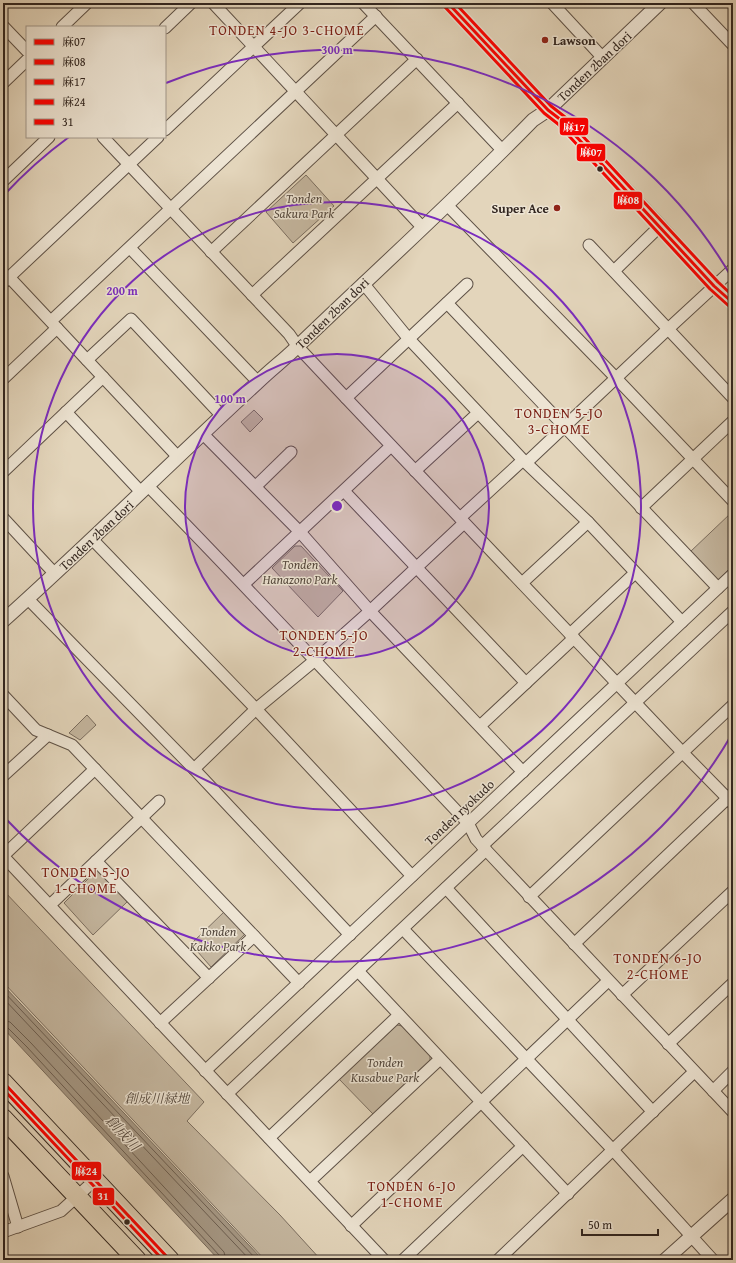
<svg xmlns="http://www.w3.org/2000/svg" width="736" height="1263" font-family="'Gentium Book Plus','Noto Serif JP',serif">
<rect width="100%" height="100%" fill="#e3d5bb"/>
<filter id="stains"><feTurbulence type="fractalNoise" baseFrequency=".005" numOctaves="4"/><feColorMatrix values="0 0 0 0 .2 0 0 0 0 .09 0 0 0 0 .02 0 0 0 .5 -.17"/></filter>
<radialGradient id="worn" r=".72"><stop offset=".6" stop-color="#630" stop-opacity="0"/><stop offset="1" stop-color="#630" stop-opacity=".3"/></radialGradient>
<g fill="#c5b7a0" stroke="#7b6e60">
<polygon points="306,175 334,206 293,243 266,212"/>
<polygon points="254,410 263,419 250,432 241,422"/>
<polygon points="731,513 733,515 733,565 717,581 690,552"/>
<polygon points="295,546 301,546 343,591 318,617 272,568"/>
<polygon points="87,715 96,725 80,740 69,733"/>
<polygon points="98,869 128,901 93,935 64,903"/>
<polygon points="3,890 204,1102 187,1121 280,1215 321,1260 265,1260 3,982"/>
<polygon points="225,911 246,933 211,967 191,944"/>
<polygon points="397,1025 402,1026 430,1056 430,1060 373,1114 339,1079"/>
</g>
<polygon fill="#a69986" stroke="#776b5d" points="3,985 263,1260 219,1260 3,1028"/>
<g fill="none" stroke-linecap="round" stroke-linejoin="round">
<g stroke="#6c5f52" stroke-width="1">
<polyline points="3,991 257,1260"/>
<polyline points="3,998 250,1260"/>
<polyline points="3,1020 10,1022 31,1043 224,1252 226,1260"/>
<polyline points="3,1025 7,1027 27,1047 220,1256 221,1260"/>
</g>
<g stroke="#5e5146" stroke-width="13">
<g id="minor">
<polyline points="213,3 423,228"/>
<polyline points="363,3 503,151"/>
<polyline points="552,3 603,58"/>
<polyline points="693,3 733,45"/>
<polyline points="3,26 27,51"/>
<polyline points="62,27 87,3"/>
<polyline points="165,28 191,3"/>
<polyline points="3,83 27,60"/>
<polyline points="165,130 300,3"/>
<polyline points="103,137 289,334 298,347 346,398 683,753 733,804"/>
<polyline points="3,181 49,137"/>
<polyline points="447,205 616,378 733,501"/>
<polyline points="589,245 733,398"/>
<polyline points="130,248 258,382"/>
<polyline points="211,252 417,59"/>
<polyline points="614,271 660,226"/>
<polyline points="9,277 178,457"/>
<polyline points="3,283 158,137"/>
<polyline points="363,283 408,338 523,460 588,522 682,622"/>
<polyline points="252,295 458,103"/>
<polyline points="447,303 718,588"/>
<polyline points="51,321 376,16"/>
<polyline points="87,360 131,319 222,416"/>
<polyline points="3,379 57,328"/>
<polyline points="346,398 467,284"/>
<polyline points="66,412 141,492"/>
<polyline points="203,434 300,532 370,611 523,772"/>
<polyline points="527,462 668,329 733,269"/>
<polyline points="415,471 478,413"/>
<polyline points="3,472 103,377"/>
<path d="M148,486C256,596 361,710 468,823L476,839L486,850L733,1112"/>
<polyline points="256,486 291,452"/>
<polyline points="344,491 526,683"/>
<polyline points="641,508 733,421"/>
<polyline points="3,518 55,574"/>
<polyline points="460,518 523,460"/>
<polyline points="92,539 256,709 412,876"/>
<polyline points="522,583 588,522"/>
<polyline points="244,584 391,446"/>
<polyline points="28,599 194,769 350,935"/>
<polyline points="570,634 635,573"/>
<polyline points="3,695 36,730 72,745 299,983"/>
<polyline points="480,726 574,638"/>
<polyline points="194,769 256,709 314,661 370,611 464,523"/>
<polyline points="3,776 48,735"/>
<polyline points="482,846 733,611"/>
<polyline points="3,856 384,1260"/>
<polyline points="3,856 95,769"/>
<polyline points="96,861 209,978"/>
<polyline points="446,888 653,1112"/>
<polyline points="529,897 733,705"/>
<polyline points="50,905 159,801"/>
<polyline points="403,929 613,1150 713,1260"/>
<polyline points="574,944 732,794"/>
<polyline points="358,971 568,1194"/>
<polyline points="622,995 733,891"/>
<polyline points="160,1023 254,936"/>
<polyline points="668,1044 733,983"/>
<polyline points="205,1071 733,574"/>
<polyline points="713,1091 733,1071"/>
<polyline points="227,1094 486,850"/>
<polyline points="269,1138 399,1015"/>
<polyline points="3,1176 18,1227"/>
<polyline points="310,1181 440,1059"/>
<polyline points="351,1226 608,981"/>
<polyline points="3,1232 61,1211 95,1180"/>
<polyline points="403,1260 523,1146"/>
<polyline points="498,1260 694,1072"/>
</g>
</g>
<g stroke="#5e5146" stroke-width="15">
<g id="tertiary">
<polyline points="448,3 548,110 561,120 660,226 714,286 733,303"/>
<path d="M3,621C89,544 171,462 257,383C270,370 285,359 298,346C376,271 457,198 533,120L548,110L660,3"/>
<polyline points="665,1260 733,1199"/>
</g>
</g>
<g stroke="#31251f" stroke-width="20">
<g id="trunk">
<polyline points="3,1082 170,1260"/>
<polyline points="3,1118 137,1260"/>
</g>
</g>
<use href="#minor" stroke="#ede4d3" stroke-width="11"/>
<use href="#tertiary" stroke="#ede4d3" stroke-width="13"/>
<use href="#trunk" stroke="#e3d5bb" stroke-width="18"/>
<g stroke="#ede4d3" stroke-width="6">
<polyline id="bus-1" points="448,3 548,110 561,120 714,286 733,303"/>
</g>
<g stroke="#ede4d3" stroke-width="6">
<polyline id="bus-2" points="444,6 544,113 558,124 710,289 730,307"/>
</g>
<g stroke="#ede4d3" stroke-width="6">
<polyline id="bus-3" points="455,3 551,106 565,117 718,282 733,296"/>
</g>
<g stroke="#ede4d3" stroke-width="6">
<polyline id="bus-4" points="3,1082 170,1260"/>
</g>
<g stroke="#ede4d3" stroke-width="6">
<polyline id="bus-5" points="3,1089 163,1260"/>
</g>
<use href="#bus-1" stroke="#f00" stroke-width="3"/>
<use href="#bus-2" stroke="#f00" stroke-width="3"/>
<use href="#bus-3" stroke="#f00" stroke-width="3"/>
<use href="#bus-4" stroke="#f00" stroke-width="3"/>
<use href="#bus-5" stroke="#f00" stroke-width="3"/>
</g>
<circle cx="337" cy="506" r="152" fill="#7b2cbf" fill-opacity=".12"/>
<g fill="none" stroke="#7b2cbf" stroke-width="2">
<circle cx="337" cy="506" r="152"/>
<circle cx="337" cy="506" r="304"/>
<path d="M732 734A456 456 0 0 1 4 817M4 195A456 456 0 0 1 69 137M166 83A456 456 0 0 1 732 278"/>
</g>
<g fill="#8f2418" stroke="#ede4d3" stroke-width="1.5">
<circle cx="545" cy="40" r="4"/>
<circle cx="557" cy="208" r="4"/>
</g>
<g fill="#31251f" stroke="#ede4d3" stroke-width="1.5">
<circle cx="600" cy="169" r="3.5"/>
<circle cx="127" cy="1222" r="3.5"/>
</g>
<g text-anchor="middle" stroke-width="3" stroke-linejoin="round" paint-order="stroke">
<g font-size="13" font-weight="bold" fill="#31251f" stroke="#ede4d3" text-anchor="start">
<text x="553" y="45">Lawson</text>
<text x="549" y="213" text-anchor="end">Super Ace</text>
</g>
<g font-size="13" fill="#31251f" stroke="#ede4d3">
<text transform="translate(594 66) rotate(-43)" y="5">Tonden 2ban dori</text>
<text transform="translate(332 313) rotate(-44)" y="5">Tonden 2ban dori</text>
<text transform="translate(96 535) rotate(-43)" y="5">Tonden 2ban dori</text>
<text transform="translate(459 812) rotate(-43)" y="5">Tonden ryokudo</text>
</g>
<g font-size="13" font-style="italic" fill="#564a3f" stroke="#ede4d3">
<text x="304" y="203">Tonden<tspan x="304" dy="15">Sakura Park</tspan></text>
<text x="300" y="569">Tonden<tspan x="300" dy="15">Hanazono Park</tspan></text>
<text x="218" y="936">Tonden<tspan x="218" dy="15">Kakko Park</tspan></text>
<text x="385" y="1067">Tonden<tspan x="385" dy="15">Kusabue Park</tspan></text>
<text x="157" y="1103">創成川緑地</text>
</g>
<g font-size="14" letter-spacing="1" fill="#7a1f14" stroke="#ede4d3">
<text x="287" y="35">TONDEN 4-JO 3-CHOME</text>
<text x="559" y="418">TONDEN 5-JO<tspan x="559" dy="16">3-CHOME</tspan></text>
<text x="324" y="640">TONDEN 5-JO<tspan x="324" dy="16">2-CHOME</tspan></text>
<text x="86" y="877">TONDEN 5-JO<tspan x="86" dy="16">1-CHOME</tspan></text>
<text x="658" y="963">TONDEN 6-JO<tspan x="658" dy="16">2-CHOME</tspan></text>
<text x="412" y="1191">TONDEN 6-JO<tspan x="412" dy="16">1-CHOME</tspan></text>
</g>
<g font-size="14" font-style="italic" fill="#54483e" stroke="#ede4d3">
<text transform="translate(123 1133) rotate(47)" y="5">創成川</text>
</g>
</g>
<circle cx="337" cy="506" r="6" fill="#7b2cbf" stroke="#ede4d3" stroke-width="2"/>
<g font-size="12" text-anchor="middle" font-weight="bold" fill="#7b2cbf" stroke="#ede4d3" stroke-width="3" stroke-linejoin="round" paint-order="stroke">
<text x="337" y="54">300 m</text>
<text x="122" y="295">200 m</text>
<text x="230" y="403">100 m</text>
</g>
<g stroke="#ede4d3" stroke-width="1.5">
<rect x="559" y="117" width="30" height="19" rx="4" fill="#f00"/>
<rect x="576" y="143" width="30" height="19" rx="4" fill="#f00"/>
<rect x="613" y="191" width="30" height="19" rx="4" fill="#f00"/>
<rect x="71" y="1161" width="31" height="20" rx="4" fill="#f00"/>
<rect x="92" y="1187" width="23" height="19" rx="4" fill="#f00"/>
</g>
<g font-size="11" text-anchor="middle" font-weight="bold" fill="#fff">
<text x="574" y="131">麻17</text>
<text x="591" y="156">麻07</text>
<text x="628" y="204">麻08</text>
<text x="86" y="1175">麻24</text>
<text x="103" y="1200">31</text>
</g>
<rect width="736" height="1263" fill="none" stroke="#e3d5bb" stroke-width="16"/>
<rect x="4" y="4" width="728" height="1255" fill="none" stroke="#31251f" stroke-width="2"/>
<rect x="8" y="8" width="720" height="1247" fill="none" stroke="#31251f"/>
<rect x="26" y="26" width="140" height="112" fill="#ede4d3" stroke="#a2988b"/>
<rect x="34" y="39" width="20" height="6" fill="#ff0000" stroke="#a2988b"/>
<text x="62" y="46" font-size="12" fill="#31251f">麻07</text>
<rect x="34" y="59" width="20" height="6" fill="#ff0000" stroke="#a2988b"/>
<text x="62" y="66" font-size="12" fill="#31251f">麻08</text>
<rect x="34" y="79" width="20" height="6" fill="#ff0000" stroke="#a2988b"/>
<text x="62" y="86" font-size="12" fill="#31251f">麻17</text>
<rect x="34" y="99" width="20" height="6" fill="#ff0000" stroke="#a2988b"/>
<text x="62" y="106" font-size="12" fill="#31251f">麻24</text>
<rect x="34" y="119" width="20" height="6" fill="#ff0000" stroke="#a2988b"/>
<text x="62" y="126" font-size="12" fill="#31251f">31</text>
<path d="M582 1229v6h76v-6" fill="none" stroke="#31251f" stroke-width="2"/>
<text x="588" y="1229" font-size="12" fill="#31251f" stroke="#ede4d3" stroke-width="3" paint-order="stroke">50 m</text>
<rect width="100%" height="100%" filter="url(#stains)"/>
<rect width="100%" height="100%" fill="url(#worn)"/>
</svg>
